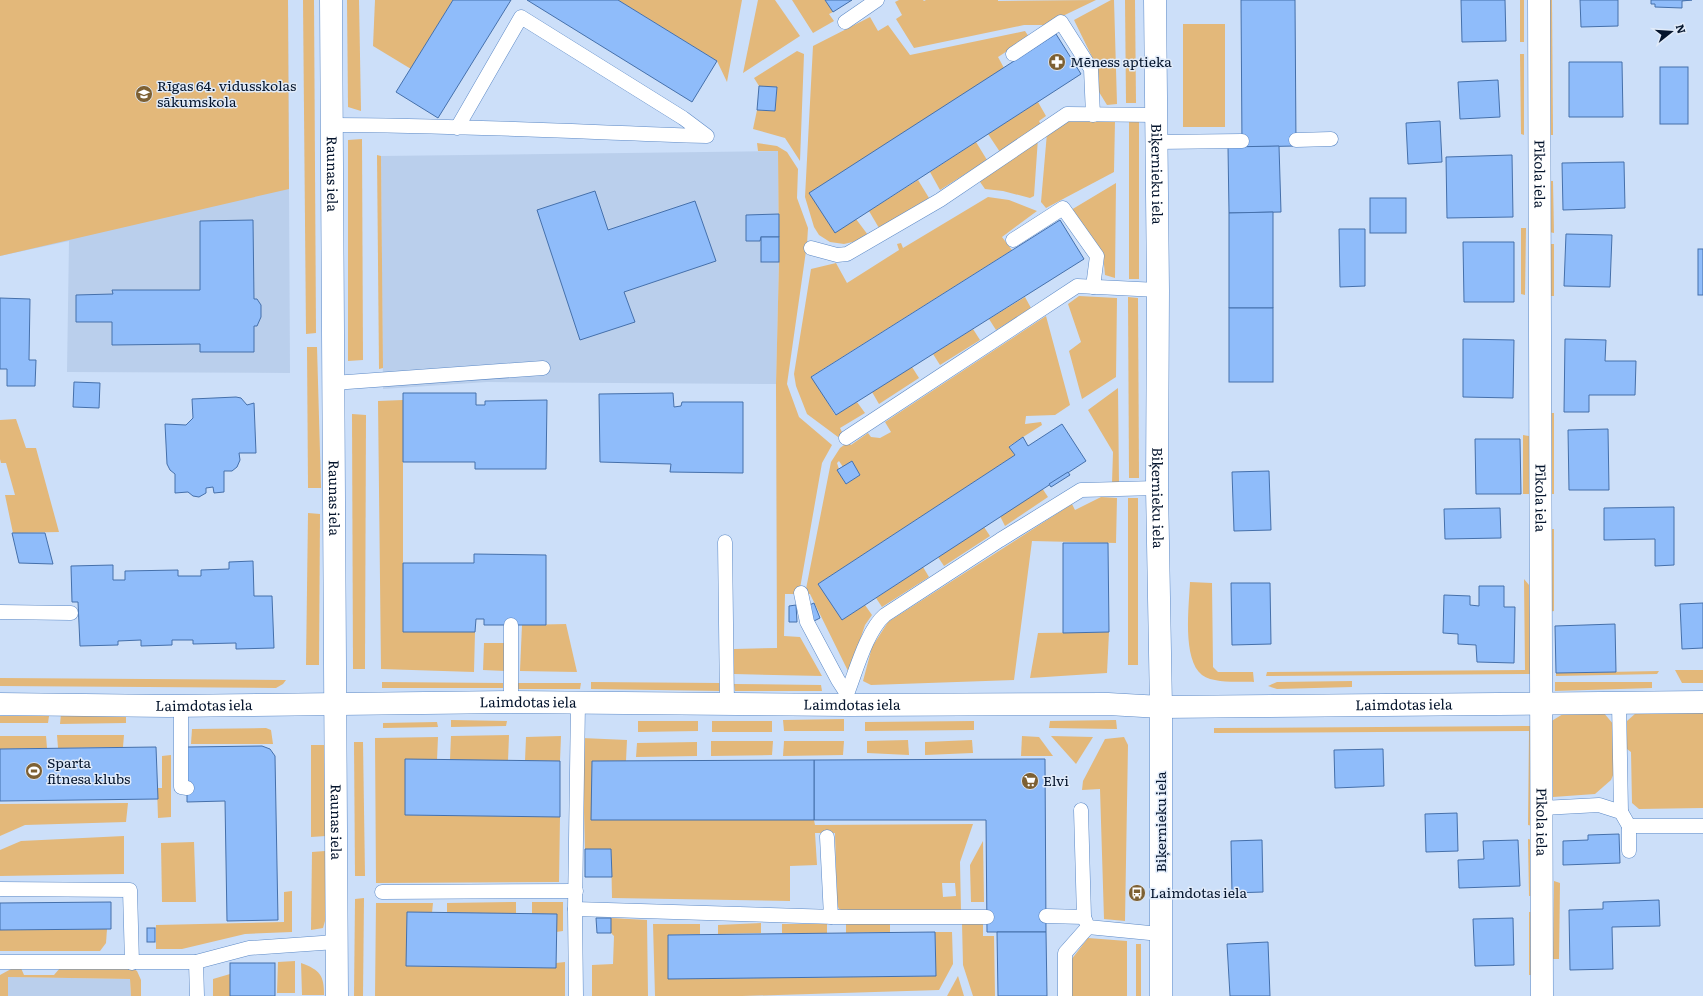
<svg xmlns="http://www.w3.org/2000/svg" width="1703" height="996" font-family="Literata,serif">
<rect width="100%" height="100%" fill="#ccdff9"/>
<g fill="#bacfec">
<polygon points="0,0 288,0 290,373 67,372 69,241 0,256"/>
<polygon points="778,151 779,262 776,384 487,382 383,389 381,156"/>
<polygon points="8,977 130,979 131,996 8,996"/>
</g>
<g fill="#e3b87a" fill-rule="evenodd">
<polygon points="0,0 288,0 289,189 0,256"/>
<polygon points="303,0 314,0 316,333 306,334"/>
<polygon points="347,0 359,0 361,111 348,107"/>
<polygon points="375,0 453,0 411,69 373,46"/>
<polygon points="618,0 742,0 727,82 717,61"/>
<polygon points="758,0 775,0 800,36 743,73"/>
<polygon points="792,0 825,0 833,12 829,14 834,21 813,33"/>
<polygon points="899,0 923,0 924,1 926,0 998,0 998,1 1096,0 1044,25 1024,25 914,48 896,19 902,15 895,2"/>
<polygon points="1111,0 1114,0 1117,104 1107,105 1099,92 1097,67 1074,20"/>
<polygon points="1125,0 1135,0 1136,103 1126,103"/>
<rect x="1520" y="0" width="4" height="42"/>
<polygon points="1549,0 1552,0 1553,135 1549,135"/>
<polygon points="870,17 878,31 888,25 910,55 1025,31 1029,37 998,57 1004,68 856,219 868,235 857,241 844,244 830,242 819,235 814,227 805,197 813,46"/>
<rect x="1183" y="24" width="42" height="103"/>
<polygon points="797,51 804,54 800,161 785,138 753,129 757,110 775,111 777,88 759,86 754,78"/>
<polygon points="1520,54 1524,54 1524,135 1521,134"/>
<polygon points="1038,102 1046,116 1039,121 1041,125 1000,152 988,134"/>
<polygon points="1069,120 1115,120 1114,172 1046,208 1041,202 1047,133"/>
<rect x="1129" y="122" width="10" height="157"/>
<polygon points="1038,138 1034,196 1030,198 1003,191 985,189 978,179"/>
<polygon points="362,139 363,360 348,361 348,140"/>
<polygon points="976,142 987,160 940,190 930,172"/>
<polygon points="757,143 777,146 787,152 798,169 797,198 808,228 807,244 787,384 799,417 832,445 822,463 799,594 785,594 784,636 800,637 822,676 734,674 734,649 777,648 776,384 779,262 778,151 758,151"/>
<polygon points="377,155 381,156 383,368 379,369"/>
<polygon points="918,180 929,198 879,228 869,211"/>
<polygon points="1550,181 1553,181 1554,233 1549,232"/>
<polygon points="1116,183 1115,278 1105,275 1103,254 1071,210"/>
<polygon points="988,197 1009,200 1037,211 1002,237 1012,250 812,376 835,415 857,402 865,413 840,428 843,434 838,437 807,414 796,386 794,374 811,269 836,263 847,283 899,250 897,244 901,243 903,248"/>
<polygon points="1521,228 1526,228 1525,295 1521,294"/>
<polygon points="1549,244 1554,244 1554,296 1550,296"/>
<polygon points="1079,296 1117,298 1116,377 1082,399 1069,351 1081,342 1068,304"/>
<polygon points="1025,297 1031,308 996,330 989,319"/>
<polygon points="1128,297 1138,298 1139,478 1129,478"/>
<path d="M1046,316L1070,405L1055,415L1026,416L1025,424L1041,422L1042,425L1009,446L1015,455L818,584L842,620L865,605L872,615L865,625L849,673L810,594H805L831,462L840,448L848,442L851,445L868,433L871,437L880,438L891,432L885,422ZM839,461L843,467L852,461L860,475L846,484L837,470L839,469L837,463Z"/>
<polygon points="973,329 980,340 940,365 933,354"/>
<polygon points="307,347 317,347 321,488 308,488"/>
<polygon points="912,367 919,378 879,404 872,392"/>
<polygon points="1118,388 1119,484 1112,483 1113,452 1088,410"/>
<polygon points="403,400 403,632 475,632 474,672 381,669 378,401"/>
<rect x="1550" y="413" width="4" height="81"/>
<polygon points="352,414 366,415 365,669 353,669"/>
<polygon points="16,419 26,448 36,448 59,532 13,533 5,495 15,495 6,463 1,463 0,459 0,420"/>
<polygon points="1523,435 1529,436 1529,494 1523,494"/>
<polygon points="1042,488 1048,497 1005,526 1000,516"/>
<polygon points="1101,497 1117,498 1116,543 1032,541 1014,680 871,685 863,681 872,647 888,622 1072,504 1075,510"/>
<rect x="1128" y="498" width="10" height="167"/>
<polygon points="308,513 320,514 319,665 306,665"/>
<polygon points="984,527 990,536 944,566 938,557"/>
<polygon points="1549,529 1554,529 1554,611 1549,612"/>
<polygon points="923,567 929,577 882,607 876,598"/>
<polygon points="1524,579 1529,585 1532,674 1266,676 1267,672 1525,670"/>
<path d="M1190,582L1212,583L1213,667L1218,672H1253L1254,682C1240,681 1214,684 1202,675C1182,659 1189,606 1190,582Z"/>
<polygon points="566,624 577,672 520,671 522,625"/>
<polygon points="1109,632 1107,673 1030,678 1038,633"/>
<polygon points="484,643 505,643 505,671 483,670"/>
<polygon points="1675,670 1703,670 1703,683 1682,683"/>
<polygon points="1659,671 1657,674 1556,676 1556,673"/>
<polygon points="0,678 286,680 283,684 276,688 0,686"/>
<polygon points="1352,681 1352,687 1277,689 1268,686 1277,682"/>
<polygon points="382,682 503,683 503,688 382,688"/>
<polygon points="591,682 720,683 721,691 591,689"/>
<polygon points="1555,682 1652,682 1652,688 1555,691"/>
<polygon points="516,683 581,683 580,689 516,689"/>
<polygon points="734,684 821,685 822,691 735,691"/>
<polygon points="1603,712 1614,725 1616,768 1611,780 1595,794 1553,797 1550,722 1563,714"/>
<polygon points="1703,712 1703,808 1639,809 1632,803 1631,752 1627,749 1627,721 1636,713"/>
<polygon points="61,714 126,714 126,723 60,724"/>
<polygon points="0,716 49,716 48,723 0,723"/>
<polygon points="844,719 844,731 784,731 783,720"/>
<polygon points="451,720 507,721 506,726 451,727"/>
<polygon points="1116,720 1117,729 1049,728 1050,721"/>
<polygon points="638,721 698,721 698,731 638,732"/>
<rect x="712" y="721" width="60" height="11"/>
<polygon points="974,721 974,730 865,731 865,722"/>
<polygon points="437,722 438,727 383,728 383,723"/>
<polygon points="1533,726 1533,826 1528,825 1529,731 1214,733 1214,728"/>
<polygon points="266,728 271,730 273,744 191,744 192,729"/>
<polygon points="57,735 124,735 123,747 58,748"/>
<polygon points="509,735 508,761 450,760 451,736"/>
<polygon points="0,736 46,736 47,748 0,749"/>
<polygon points="561,736 560,761 525,761 526,737"/>
<polygon points="1022,736 1039,737 1053,756 1021,756"/>
<polygon points="1051,736 1093,737 1076,764"/>
<polygon points="438,737 437,760 405,760 405,815 560,817 559,882 376,883 375,738"/>
<polygon points="1124,737 1128,745 1125,921 1104,919 1100,789 1082,790 1083,781 1105,739"/>
<path d="M582,738L627,740L626,761H592V820H814L815,825L973,824L960,862L961,911H843L839,909L837,905L835,833H815L817,865L790,866V901L612,898L611,849H585ZM942,883H955L956,896L943,897Z"/>
<polygon points="908,740 909,755 867,753 867,741"/>
<polygon points="972,740 973,753 925,755 925,742"/>
<polygon points="711,741 773,741 772,755 711,756"/>
<polygon points="784,741 844,741 843,755 783,756"/>
<polygon points="354,742 363,742 365,876 355,876"/>
<polygon points="697,742 697,756 636,757 637,743"/>
<polygon points="311,745 326,745 326,836 311,837"/>
<polygon points="171,755 171,817 158,818 157,788 162,788 162,756"/>
<polygon points="128,803 126,822 25,825 0,836 0,804"/>
<polygon points="124,836 124,874 0,876 0,850 21,841"/>
<polygon points="1528,839 1533,840 1533,896 1529,896"/>
<polygon points="983,841 984,902 971,902 970,865"/>
<polygon points="194,842 196,902 162,902 161,843"/>
<polygon points="325,851 325,921 323,928 311,930 312,852"/>
<polygon points="1554,881 1560,883 1559,959 1553,959"/>
<polygon points="292,891 292,932 245,934 182,949 156,949 156,925 284,922 284,892"/>
<polygon points="364,898 363,996 354,996 355,899"/>
<polygon points="516,902 516,913 447,913 447,903"/>
<polygon points="532,902 563,902 563,931 556,932 532,914"/>
<polygon points="376,903 433,903 432,913 407,912 407,966 555,968 556,963 565,962 565,996 375,996"/>
<rect x="1529" y="912" width="4" height="63"/>
<polygon points="611,918 647,920 648,996 592,996 592,965 613,964 614,936 611,933"/>
<polygon points="761,923 761,933 718,934 718,925"/>
<polygon points="962,923 983,923 983,936 994,936 995,996 973,996 963,965"/>
<polygon points="653,924 700,924 700,934 668,935 668,979 936,976 935,932 952,932 953,964 939,990 742,996 655,996"/>
<rect x="782" y="924" width="45" height="9"/>
<polygon points="846,924 890,924 890,932 846,933"/>
<polygon points="107,929 106,943 100,951 0,951 0,930"/>
<polygon points="1088,938 1127,941 1127,996 1071,996 1071,960"/>
<rect x="1136" y="944" width="5" height="52"/>
<polygon points="295,961 295,993 277,993 278,962"/>
<path d="M301,963C320,970 324,975 324,995H302Z"/>
<polygon points="130,967 137,971 141,980 141,996 131,996 130,979 8,977 8,996 0,996 0,975 11,969 21,968 24,975 54,975 60,968"/>
<polygon points="230,974 230,996 213,996 213,979"/>
<polygon points="958,976 964,996 947,996"/>
</g>
<g fill="#8fbcfa" stroke="#4570ab">
<polygon points="453,0 511,0 438,118 396,92"/>
<polygon points="527,0 618,0 717,61 692,102"/>
<polygon points="825,0 852,0 833,12"/>
<polygon points="1241,0 1295,0 1296,146 1242,147"/>
<polygon points="1461,0 1505,0 1506,41 1462,42"/>
<polygon points="1580,0 1618,0 1618,26 1581,27"/>
<polygon points="1651,0 1692,0 1682,1 1682,8 1655,7 1655,4 1651,4"/>
<polygon points="1056,34 1081,74 835,233 809,193"/>
<polygon points="1569,62 1622,62 1623,117 1569,117"/>
<rect x="1660" y="67" width="28" height="57"/>
<polygon points="1498,80 1500,117 1460,119 1458,82"/>
<polygon points="759,86 777,87 775,111 757,110"/>
<polygon points="1440,121 1442,162 1408,164 1406,123"/>
<polygon points="1279,146 1281,212 1229,213 1228,147"/>
<polygon points="1512,155 1513,217 1447,218 1446,157"/>
<polygon points="1624,162 1625,208 1563,210 1562,163"/>
<polygon points="595,191 608,230 695,201 716,261 624,292 635,322 580,340 537,210"/>
<rect x="1370" y="198" width="36" height="35"/>
<polygon points="1273,212 1273,308 1229,308 1229,213"/>
<polygon points="779,214 779,237 761,237 760,241 746,241 746,215"/>
<polygon points="253,220 254,299 257,299 261,305 261,317 257,326 254,326 254,352 200,352 200,344 112,345 112,322 76,322 76,295 113,294 112,290 200,290 200,221"/>
<polygon points="1060,220 1084,259 836,415 811,377"/>
<polygon points="1339,229 1365,229 1365,286 1340,287"/>
<polygon points="1566,234 1612,235 1610,287 1564,286"/>
<rect x="761" y="237" width="18" height="25"/>
<polygon points="1463,242 1514,242 1514,302 1464,302"/>
<rect x="1698" y="249" width="5" height="46"/>
<polygon points="0,298 30,299 29,360 36,360 35,386 7,386 7,369 0,369"/>
<rect x="1229" y="308" width="44" height="74"/>
<polygon points="1463,339 1514,340 1513,398 1463,397"/>
<polygon points="1565,339 1606,340 1605,361 1636,361 1635,395 1589,395 1589,412 1564,412"/>
<polygon points="74,382 100,383 99,408 73,407"/>
<polygon points="403,393 476,393 476,405 485,405 485,401 547,400 546,469 475,469 475,462 403,462"/>
<polygon points="673,393 674,407 681,406 682,402 743,402 743,473 670,472 671,464 600,462 599,394"/>
<polygon points="236,397 241,398 247,405 254,403 256,453 239,453 240,460 237,467 232,471 224,471 224,492 214,493 213,487 206,488 206,493 199,497 193,496 188,492 175,493 175,474 170,470 167,464 165,424 186,425 193,418 192,399"/>
<polygon points="1062,424 1086,461 842,620 818,584 1015,455 1009,447 1023,437 1028,446"/>
<polygon points="1608,429 1609,490 1569,490 1568,430"/>
<polygon points="1475,439 1520,439 1521,494 1476,494"/>
<polygon points="852,461 860,475 846,484 837,470"/>
<polygon points="1269,471 1271,530 1234,531 1232,472"/>
<polygon points="1068,472 1070,475 1051,487 1049,484"/>
<polygon points="1674,507 1674,565 1655,566 1655,539 1604,540 1604,508"/>
<polygon points="1500,508 1501,538 1445,539 1444,509"/>
<polygon points="12,533 45,533 53,564 19,563"/>
<polygon points="1063,543 1108,543 1109,632 1063,633"/>
<polygon points="474,554 546,555 546,625 484,625 484,619 476,619 475,632 403,632 403,563 474,563"/>
<polygon points="253,561 254,596 272,596 274,648 236,649 236,643 193,644 193,640 172,640 172,645 141,646 141,640 118,641 118,645 80,646 78,602 72,602 71,566 113,565 113,580 125,580 125,571 178,570 178,576 201,576 201,570 229,569 229,562"/>
<polygon points="1231,583 1270,583 1271,644 1232,645"/>
<polygon points="1479,586 1504,586 1504,607 1515,607 1514,663 1477,662 1476,645 1458,644 1458,634 1443,633 1444,595 1470,596 1470,605 1479,606"/>
<polygon points="814,603 820,618 814,621 807,606"/>
<polygon points="1703,603 1703,648 1682,649 1680,604"/>
<polygon points="796,605 797,622 789,622 789,606"/>
<polygon points="1615,624 1616,672 1556,673 1555,626"/>
<polygon points="262,746 270,749 275,756 278,920 227,921 225,801 187,802 187,747"/>
<polygon points="156,747 158,799 0,801 0,749"/>
<polygon points="1383,749 1384,786 1335,788 1334,750"/>
<polygon points="405,759 560,761 560,817 405,815"/>
<polygon points="1045,759 1046,932 987,932 986,820 814,820 814,760"/>
<polygon points="814,760 814,820 591,820 592,761"/>
<polygon points="1457,813 1458,851 1426,852 1425,814"/>
<polygon points="1619,834 1620,863 1563,865 1563,841 1588,840 1588,835"/>
<polygon points="1262,840 1263,892 1232,893 1231,841"/>
<polygon points="1518,840 1520,886 1459,888 1458,860 1484,859 1483,841"/>
<polygon points="585,849 611,849 612,877 585,877"/>
<polygon points="1659,900 1660,926 1612,927 1613,969 1570,970 1569,910 1603,909 1603,902"/>
<polygon points="111,902 111,929 0,930 0,903"/>
<polygon points="407,912 557,914 556,968 406,966"/>
<polygon points="596,918 611,918 611,933 597,933"/>
<polygon points="1513,918 1514,965 1475,966 1473,919"/>
<rect x="147" y="928" width="8" height="14"/>
<polygon points="935,932 936,976 668,979 668,935"/>
<polygon points="997,932 1046,932 1047,996 998,996"/>
<polygon points="1268,942 1270,996 1230,996 1227,944"/>
<rect x="230" y="963" width="45" height="33"/>
</g>
<g fill="none" stroke-linecap="round" stroke-linejoin="round">
<g stroke="#5c89c6" stroke-width="15">
<g id="service">
<polyline points="845,22 877,0"/>
<polyline points="1013,54 1061,22 1091,69 1093,115"/>
<path d="M331,125C456,125 582,132 707,136L683,118L521,17L457,128"/>
<polyline points="1296,140 1331,139"/>
<polyline points="1156,142 1242,141"/>
<polyline points="1013,240 1063,208 1097,256 1093,287"/>
<polyline points="811,248 837,255 847,254 940,200 1067,114 1156,115"/>
<polyline points="333,383 543,368"/>
<polyline points="846,438 1077,286 1158,290"/>
<polyline points="725,542 727,704"/>
<polyline points="801,593 807,622 838,680 847,694 848,701"/>
<polyline points="0,612 71,613"/>
<path d="M847,694C856,671 867,630 885,615L1000,540L1081,490L1157,488"/>
<polyline points="511,702 511,625"/>
<polyline points="1619,703 1621,812"/>
<polyline points="181,706 181,787 187,788"/>
<polyline points="1542,808 1599,805 1621,812 1629,826 1703,826"/>
<polyline points="1081,810 1084,917 1088,927 1160,934"/>
<polyline points="1629,826 1629,851"/>
<polyline points="827,837 831,917"/>
<polyline points="0,889 130,890 132,963"/>
<polyline points="382,892 576,891"/>
<polyline points="575,909 835,917 987,917"/>
<polyline points="1046,916 1084,917"/>
<polyline points="0,962 196,962 249,948 336,942"/>
<polyline points="196,962 197,996"/>
<polyline points="576,996 575,909 578,703"/>
<polyline points="1065,996 1065,953 1088,927"/>
</g>
</g>
<g stroke="#5c89c6" stroke-width="23">
<g id="minor">
<path id="s1" d="M331,0L337,996"/>
<path id="s2" d="M1539,0L1542,996"/>
<path id="s3" d="M0,704L168,706L511,702L848,705L1108,704L1161,707L1703,702"/>
</g>
</g>
<g stroke="#5c89c6" stroke-width="23">
<g id="tertiary">
<path id="s4" d="M1155,0L1158,290L1157,488L1161,707V996"/>
</g>
</g>
<use href="#service" stroke="#fff" stroke-width="14"/>
<use href="#minor" stroke="#fff" stroke-width="22"/>
<use href="#tertiary" stroke="#fff" stroke-width="22"/>
</g>
<defs>
<g id="pharmacy-disc" transform="scale(0.9)"><circle r="9.5" fill="#7d6033" stroke="#e1ebf9"/><path d="M-2-6h4v4h4v4h-4v4h-4v-4h-4v-4h4Z" fill="#fff"/></g>
<g id="school-disc" transform="scale(0.9)"><circle r="9.5" fill="#7d6033" stroke="#e1ebf9"/><path d="M0-5L7-2L0 1L-7-2ZM-4 1L0 2.5L4 1V4Q0 6-4 4Z" fill="#fff"/></g>
<g id="stadium-disc" transform="scale(0.9)"><circle r="9.5" fill="#7d6033" stroke="#e1ebf9"/><path d="M0-5a6.5 5 0 1 0 0 10a6.5 5 0 1 0 0-10ZM-3.5-1.8h7v3.6h-7Z" fill="#fff"/></g>
<g id="supermarket-disc" transform="scale(0.9)"><circle r="9.5" fill="#7d6033" stroke="#e1ebf9"/><path d="M-6-5.5h2.5l.6 2H6L4.5 2H-2.5L-4.4-4H-6ZM-1.5 3.2a1.3 1.3 0 1 0 .1 0ZM3 3.2a1.3 1.3 0 1 0 .1 0Z" fill="#fff"/></g>
<g id="bus-disc" transform="scale(0.9)"><circle r="9.5" fill="#7d6033" stroke="#e1ebf9"/><path d="M-5-6H5V4H4V6H2V4H-2V6H-4V4H-5ZM-3.5-4V0h7V-4ZM-3.5 1.2v1.5H-2V1.2ZM2 1.2v1.5H3.5V1.2Z" fill="#fff"/></g>
</defs>
<g fill-rule="evenodd">
<use href="#pharmacy-disc" x="1057" y="62"/>
<use href="#school-disc" x="144" y="94"/>
<use href="#stadium-disc" x="34" y="771"/>
<use href="#supermarket-disc" x="1030" y="781"/>
<use href="#bus-disc" x="1137" y="893"/>
</g>
<g text-anchor="middle" stroke-width="3" stroke-linejoin="round" paint-order="stroke">
<g font-size="14" fill="#05152d" stroke="#e1ebf9" text-anchor="start">
<text x="1070" y="67">Mēness aptieka</text>
<text x="157" y="91">Rīgas 64. vidusskolas<tspan x="157" dy="16">sākumskola</tspan></text>
<text x="47" y="768">Sparta<tspan x="47" dy="16">fitnesa klubs</tspan></text>
<text x="1043" y="786">Elvi</text>
<text x="1150" y="898">Laimdotas iela</text>
</g>
<g font-size="14" fill="#05152d" stroke="#e1ebf9">
<text dy="5" stroke="none"><textPath href="#s1" startOffset="174">Raunas iela</textPath></text>
<text dy="5" stroke="none"><textPath href="#s4" startOffset="174">Biķernieku iela</textPath></text>
<text dy="5" stroke="none"><textPath href="#s2" startOffset="174">Pīkola iela</textPath></text>
<text dy="5" stroke="none"><textPath href="#s1" startOffset="498">Raunas iela</textPath></text>
<text dy="5" stroke="none"><textPath href="#s4" startOffset="498">Biķernieku iela</textPath></text>
<text dy="5" stroke="none"><textPath href="#s2" startOffset="498">Pīkola iela</textPath></text>
<text dy="5" stroke="none"><textPath href="#s3" startOffset="528">Laimdotas iela</textPath></text>
<text dy="5" stroke="none"><textPath href="#s3" startOffset="852">Laimdotas iela</textPath></text>
<text dy="5" stroke="none"><textPath href="#s3" startOffset="1404">Laimdotas iela</textPath></text>
<text dy="5" stroke="none"><textPath href="#s3" startOffset="204">Laimdotas iela</textPath></text>
<text dy="5" stroke="none"><textPath href="#s1" startOffset="822">Raunas iela</textPath></text>
<text transform="translate(1161 822) rotate(-90)" y="5">Biķernieku iela</text>
<text dy="5" stroke="none"><textPath href="#s2" startOffset="822">Pīkola iela</textPath></text>
</g>
</g>
<g transform="translate(1671 32) rotate(73)" stroke="#e1ebf9" stroke-width="3" paint-order="stroke">
<path d="M0-3L7 15L0 10L-7 15Z" fill="#05152d"/>
<text y="-6" font-size="11" font-weight="bold" text-anchor="middle" fill="#05152d">N</text>
</g>
</svg>
